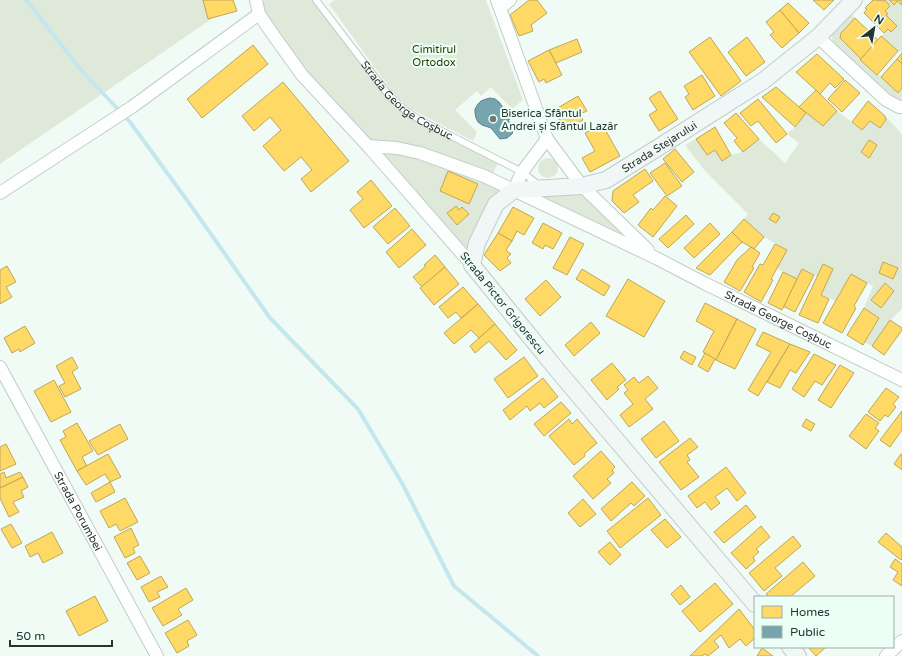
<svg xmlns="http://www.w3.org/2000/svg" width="902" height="656" font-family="'Varela Round',sans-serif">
<rect width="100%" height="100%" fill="#f0fbf6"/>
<g fill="#dfe9d9">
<polygon points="0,0 225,0 226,9 0,164"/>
<polygon points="256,0 316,0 335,25 404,110 499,160 491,179 514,190 582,186 656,258 514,190 496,204 472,265 302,75"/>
<polygon points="335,0 486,0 523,100 512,109 491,87 481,96 477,91 455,110 477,132 473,141 411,109 393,93 329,4"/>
<polygon points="885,0 902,0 902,52 898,51 881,36 888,29 891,32 897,26 886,15 887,14 885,11 890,6"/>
<polygon points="851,14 855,18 841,33 840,38 861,59 860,61 877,75 878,74 898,92 902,88 902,101 892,96 833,43 831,33"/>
<polygon points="837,111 862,130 870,121 880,128 886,121 885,116 895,126 902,135 902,309 890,320 872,346 864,342 879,318 864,308 873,286 851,274 836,301 821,295 833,269 823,264 817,276 802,269 797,279 783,272 777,268 787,250 764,237 744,219 748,214 705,171 685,145 696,139 706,155 715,150 722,161 731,155 743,152 759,139 785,163 799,143 787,134 795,127 806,113 822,126"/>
<circle cx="548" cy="168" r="10"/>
</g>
<g fill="#ffd966" stroke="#bfa756">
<polygon points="203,0 233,0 237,11 208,19"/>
<polygon points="529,0 537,0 547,13 531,25 533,31 519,36 510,15"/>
<polygon points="813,0 834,0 824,10"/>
<polygon points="873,0 877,0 878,1 880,0 882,1 885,0 890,6 885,11 888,14 886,15 897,26 891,32 888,29 884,33 864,13 867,9 865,8"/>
<polygon points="889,0 902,0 902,5 897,1 894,5"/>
<polygon points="788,3 809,23 799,33 780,10"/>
<polygon points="780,10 799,33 782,48 770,35 774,32 766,22"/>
<polygon points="855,18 878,40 861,59 840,38 841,33"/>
<polygon points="881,36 898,51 877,75 860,60"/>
<polygon points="710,37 741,81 721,96 689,52"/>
<polygon points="747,37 765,62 746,76 728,52"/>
<polygon points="577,39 582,52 556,63 549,50"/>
<polygon points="253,45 268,64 202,118 187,99"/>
<polygon points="549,50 562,75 546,83 544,79 539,82 528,61"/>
<polygon points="902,53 902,64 897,59"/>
<polygon points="817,54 844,79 835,88 830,83 820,94 796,72"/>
<polygon points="897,59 902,64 902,88 898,93 881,77"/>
<polygon points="702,75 715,96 693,110 685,97 689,94 684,86"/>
<polygon points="845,80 860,93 842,112 828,99"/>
<polygon points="283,82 349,161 311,192 301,179 312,170 301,157 284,171 263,146 281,130 270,117 254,131 242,116"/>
<polygon points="776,87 806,113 795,127 762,97"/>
<polygon points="816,90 837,111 823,126 799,107"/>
<polygon points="660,91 678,119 659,131 649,115 657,110 649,98"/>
<polygon points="578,96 587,111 580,114 583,120 565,130 554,110"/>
<polygon points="758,99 787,134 776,143 758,121 751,126 740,113"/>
<polygon points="868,101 885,116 886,120 880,128 870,121 862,130 852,122"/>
<polygon points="736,113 759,139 743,152 734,141 737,138 724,123"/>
<polygon points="602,124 620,156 590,172 582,158 595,151 585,133"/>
<polygon points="715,127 731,155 722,161 715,150 707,155 696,139"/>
<polygon points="869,140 877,145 869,158 861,152"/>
<polygon points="675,149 694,172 682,182 663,159"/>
<polygon points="665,163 682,186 667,196 650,173"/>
<polygon points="645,169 653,181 633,195 639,202 624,213 612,201 613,191"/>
<polygon points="448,171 478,184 469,204 440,191"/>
<polygon points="371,180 392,206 364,228 350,210 363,199 357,192"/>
<polygon points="665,196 677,206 653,237 638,225 651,208 653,210"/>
<polygon points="456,206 459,210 462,207 469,214 457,225 447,213"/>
<polygon points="513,207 534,218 524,235 517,231 512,241 498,233"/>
<polygon points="395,208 410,226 388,244 373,227"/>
<polygon points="773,213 780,217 776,223 769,219"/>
<polygon points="686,215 694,224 668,248 659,239"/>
<polygon points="744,219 764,237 754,249 742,242 732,232"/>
<polygon points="543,223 562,233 553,249 545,245 543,249 532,243"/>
<polygon points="710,223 720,234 694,258 684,248"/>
<polygon points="412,229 426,245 399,268 386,252"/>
<polygon points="732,232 742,242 710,275 696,268"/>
<polygon points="498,233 512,241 506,250 511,254 507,258 511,263 500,271 484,255"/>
<polygon points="570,237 584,244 567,275 553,268"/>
<polygon points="775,244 787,250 771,279 773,280 761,302 744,292 760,264 763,265"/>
<polygon points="751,247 760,253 752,267 754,268 740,291 724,282 737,260"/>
<polygon points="435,255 445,267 422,287 413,277 426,266 424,265"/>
<polygon points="883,262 898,268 893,279 879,273"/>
<polygon points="823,264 833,269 821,295 829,299 818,323 799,315"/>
<polygon points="7,266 16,282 6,287 12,297 0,304 0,270"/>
<polygon points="445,267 459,284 434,305 420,288"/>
<polygon points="582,269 610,286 604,296 576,279"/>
<polygon points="802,269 814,275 795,312 783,306"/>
<polygon points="783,272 797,279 782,310 768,303"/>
<polygon points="851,274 867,283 854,306 856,308 842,333 823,323"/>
<polygon points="628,279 665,301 644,337 606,316"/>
<polygon points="546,280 561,297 540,316 525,299"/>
<polygon points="885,283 894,291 881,308 871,300"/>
<polygon points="463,287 478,304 461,318 456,312 448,318 439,307"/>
<polygon points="705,303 737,319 716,360 703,352 714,331 696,321"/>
<polygon points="478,304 495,324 479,338 471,330 454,344 444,333"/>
<polygon points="864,308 879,318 863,345 847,335"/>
<polygon points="737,319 756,329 735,369 716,360"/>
<polygon points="890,320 902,328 902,330 884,355 872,346"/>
<polygon points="591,322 600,333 574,356 565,345"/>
<polygon points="495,324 517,350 506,360 489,341 475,353 470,346"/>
<polygon points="25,326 35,343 20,352 19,349 12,353 4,338"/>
<polygon points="763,332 790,344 758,396 748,390 771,352 756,345"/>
<polygon points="790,344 810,352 796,373 790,370 780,388 767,382"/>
<polygon points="684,351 696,357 692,365 680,358"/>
<polygon points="705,353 715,359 708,372 698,366"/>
<polygon points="814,354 836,365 822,385 815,381 804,397 792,389"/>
<polygon points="72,357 78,368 72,372 81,389 65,397 59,386 65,383 56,366"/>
<polygon points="524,357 538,376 508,398 494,379"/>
<polygon points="612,363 626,380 617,387 619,389 607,400 591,380"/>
<polygon points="840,365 854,373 831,408 818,400"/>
<polygon points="648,376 658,388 645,399 653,409 629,427 620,415 633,404 624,393 628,390 624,385 634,377 639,383"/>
<polygon points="543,378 558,397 544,408 540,403 530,411 527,406 510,420 503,410"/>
<polygon points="54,380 71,412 51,422 34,391"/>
<polygon points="886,388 899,397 893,404 896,407 888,417 885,415 880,421 868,412"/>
<polygon points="561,402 571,413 544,436 534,424"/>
<polygon points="902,411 902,430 890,447 880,440"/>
<polygon points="866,414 879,423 875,428 879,431 866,449 849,436"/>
<polygon points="569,419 572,424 577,419 597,443 584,454 585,456 574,465 549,436"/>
<polygon points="806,419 815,424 811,431 802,426"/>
<polygon points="664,421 679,441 656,458 641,439"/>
<polygon points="77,423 93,451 82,457 87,466 77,471 60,440 66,437 63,431"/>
<polygon points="120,424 128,439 98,455 89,441"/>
<polygon points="690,438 698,447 687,455 690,460 687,462 699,477 681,490 659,462"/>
<polygon points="6,444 16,464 0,471 0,447"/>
<polygon points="601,451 615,467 612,470 614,473 607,479 611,483 593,499 573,476"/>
<polygon points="108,454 121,477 110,482 105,474 86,485 77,471"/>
<polygon points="901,454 902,454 902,470 894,464"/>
<polygon points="726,467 746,493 737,501 727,488 715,497 720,503 711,510 705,502 697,508 688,496"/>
<polygon points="4,472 6,478 20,472 23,477 0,488 0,474"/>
<polygon points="23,477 28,487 21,491 24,497 13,502 19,512 9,517 0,498 0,488"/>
<polygon points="110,482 115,492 96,502 91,493"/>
<polygon points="632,482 645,496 634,506 631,503 611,521 601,509"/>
<polygon points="125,498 138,522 120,531 116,524 109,528 100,511"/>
<polygon points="648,498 661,515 620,548 607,531"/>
<polygon points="583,499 596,514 580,527 568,513"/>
<polygon points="746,505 756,517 724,543 714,532"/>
<polygon points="665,519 681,537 667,548 651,530"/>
<polygon points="11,524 22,543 12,548 1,529"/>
<polygon points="761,526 770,537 756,549 759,552 753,557 755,561 746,569 731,553"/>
<polygon points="131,528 139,545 133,548 135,553 125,558 114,537"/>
<polygon points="52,532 63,553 43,563 38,553 30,557 25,546"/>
<polygon points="886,533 902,547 902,559 901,560 878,542"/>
<polygon points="793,536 801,546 775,568 782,576 764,591 749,573"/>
<polygon points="610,542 621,555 610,565 598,552"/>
<polygon points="140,556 150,573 137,580 127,563"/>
<polygon points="895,559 902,564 902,586 893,580 898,572 890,567"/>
<polygon points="803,562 815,576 790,597 769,597 766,594"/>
<polygon points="161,576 168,587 157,592 160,597 149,602 141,587"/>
<polygon points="715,583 733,604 700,632 682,611"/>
<polygon points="681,585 690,597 680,605 671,594"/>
<polygon points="186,588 193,600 178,609 182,615 163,626 152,608"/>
<polygon points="95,596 108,621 79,636 66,611"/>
<polygon points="739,609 755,630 755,638 746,646 740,639 729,648 721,635 714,641 719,647 708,656 705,654 702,656 690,656"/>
<polygon points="188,620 197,635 187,641 189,646 177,653 165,633"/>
<polygon points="808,647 826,647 816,656"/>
<polygon points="762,648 773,656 757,656"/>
</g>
<polygon fill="#76a5af" stroke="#5f8389" points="490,98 495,99 499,102 502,106 504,110 504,115 506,117 507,116 510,119 508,120 514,128 512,134 507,138 500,139 491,128 482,125 478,122 476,118 475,113 475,109 478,104 481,101 486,99"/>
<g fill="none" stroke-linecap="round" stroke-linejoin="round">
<polyline stroke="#c3e7ee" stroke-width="4" points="26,0 82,71 130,122 189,203 270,318 358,409 402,483 454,586 538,656"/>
<g stroke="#c2ccc8" stroke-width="8">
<g id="lane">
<path id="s1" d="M316,0L388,94L405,110L420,120L522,172L540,186"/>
</g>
</g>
<g stroke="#c2ccc8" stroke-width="14">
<g id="street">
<polyline points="256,0 259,14 274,36 302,75 368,146 472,265"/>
<polyline points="497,0 547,139 582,186 648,250"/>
<polyline points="500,8 510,0"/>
<polyline points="818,37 886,100 899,107 902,107"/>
<path id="s2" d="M368,146L397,148L420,153L484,176L656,258L704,283L902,380"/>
<polyline points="514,190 522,172 547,139"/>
<polyline points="0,193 132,107 259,14"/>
<path id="s3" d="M0,367L157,656"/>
<polyline points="886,656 902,641"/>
</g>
</g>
<g stroke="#c2ccc8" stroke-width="18">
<g id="secondary">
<path id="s4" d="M755,604L558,371L472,265L477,243L496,204L514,190L582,186L606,180L659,147L763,81L818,37L854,0"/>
<polyline points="790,647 798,656"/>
</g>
</g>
<use href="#lane" stroke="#fdfefe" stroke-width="6"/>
<use href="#street" stroke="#fdfefe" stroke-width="12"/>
<use href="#secondary" stroke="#f0f7f6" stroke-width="16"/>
</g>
<circle fill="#6f7975" stroke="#ecfff7" stroke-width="1.5" cx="493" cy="119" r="4"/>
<g text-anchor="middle" stroke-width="4" stroke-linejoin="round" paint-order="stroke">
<g font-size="11" fill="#2c3a00" stroke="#ecfff7">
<text x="434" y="53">Cimitirul<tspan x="434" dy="13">Ortodox</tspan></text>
</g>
<g font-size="11" fill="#2a332f" stroke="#ecfff7">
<text dy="4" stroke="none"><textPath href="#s1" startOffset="137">Strada George Coșbuc</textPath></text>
<text dy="4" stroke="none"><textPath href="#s4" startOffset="686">Strada Stejarului</textPath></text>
<text transform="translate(503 303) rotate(51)" y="4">Strada Pictor Grigorescu</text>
<text dy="4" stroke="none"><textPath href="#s2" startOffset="448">Strada George Coșbuc</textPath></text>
<text dy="4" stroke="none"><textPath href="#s3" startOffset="164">Strada Porumbei</textPath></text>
</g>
<g font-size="11" fill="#2a332f" stroke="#ecfff7" text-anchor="start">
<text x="501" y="117">Biserica Sfântul<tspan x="501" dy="13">Andrei și Sfântul Lazăr</tspan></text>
</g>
</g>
<rect x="754" y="596" width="140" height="52" fill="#ecfff7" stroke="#9eada7"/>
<rect x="762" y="606" width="20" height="12" fill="#ffd966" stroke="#9eada7"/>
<text x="790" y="616" font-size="12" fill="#2a332f">Homes</text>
<rect x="762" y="626" width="20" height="12" fill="#76a5af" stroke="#9eada7"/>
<text x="790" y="636" font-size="12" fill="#2a332f">Public</text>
<g transform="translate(874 28) rotate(31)" stroke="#ecfff7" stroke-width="3" paint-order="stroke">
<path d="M0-3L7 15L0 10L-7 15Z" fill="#2a332f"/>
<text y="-6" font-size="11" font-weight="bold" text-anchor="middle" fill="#2a332f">N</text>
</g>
<path d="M10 640v6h102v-6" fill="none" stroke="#2a332f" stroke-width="2"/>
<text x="16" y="640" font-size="12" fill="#2a332f" stroke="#ecfff7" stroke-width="3" paint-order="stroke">50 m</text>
</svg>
